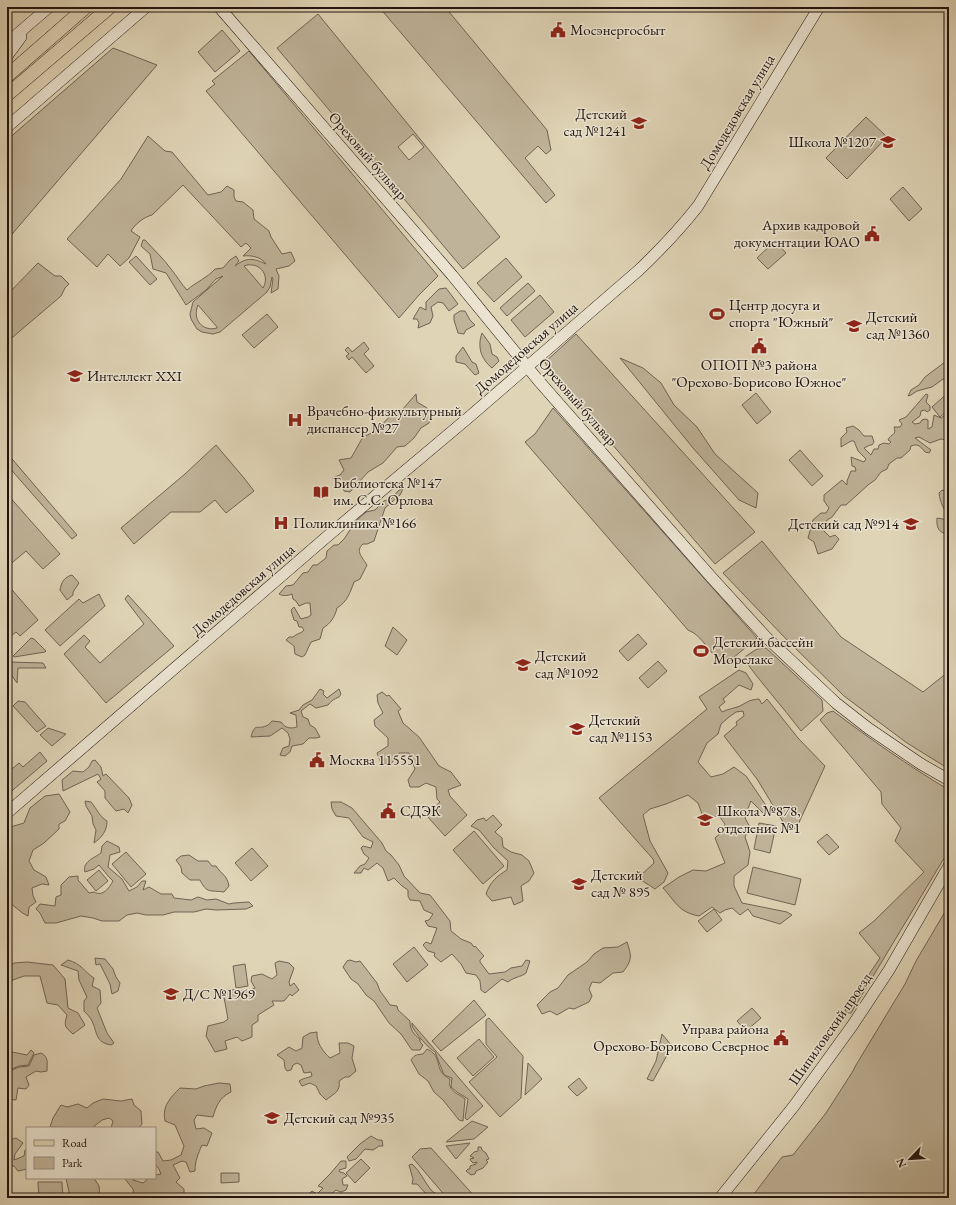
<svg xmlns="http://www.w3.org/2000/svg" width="956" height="1205" font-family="'EB Garamond',serif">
<rect width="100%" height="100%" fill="#dfd4b6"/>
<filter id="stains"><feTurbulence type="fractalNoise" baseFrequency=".005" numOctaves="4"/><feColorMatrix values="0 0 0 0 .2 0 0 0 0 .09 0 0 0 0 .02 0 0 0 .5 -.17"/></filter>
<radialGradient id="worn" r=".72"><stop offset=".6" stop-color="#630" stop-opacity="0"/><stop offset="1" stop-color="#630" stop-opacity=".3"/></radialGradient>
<g fill="#bfb399" stroke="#706354" fill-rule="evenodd">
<polygon points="379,7 413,7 417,10 420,7 445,7 547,130 551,150 546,154 538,146 525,158 555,195 546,203"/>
<path d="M318,14L500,237L463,269L277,48ZM413,134L424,147L409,160L398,147Z"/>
<polygon points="222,30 240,51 215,72 198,52"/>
<polygon points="113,48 157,65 7,240 7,140"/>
<polygon points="249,51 438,276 419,295 399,318 206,91 215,84 212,81"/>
<polygon points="866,117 887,137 847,179 826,158"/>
<path d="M148,136L165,151L172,152L208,195L221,192L227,186L234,190V197L236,201L243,202L253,210L254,219L269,231L271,237L282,254L291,252L295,261L289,266L276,269L279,276L278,289L271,293L273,279L272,277L270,287L267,292L220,332L213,334L202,332L197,329L191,319L190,314L193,302L223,276L216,279L206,290L186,305L166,273L153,269L150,254L141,246L143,240H145C154,250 164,259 171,269C177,276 181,284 187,290C196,282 207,278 215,269L223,268L230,260L236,256L239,261L235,266C247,257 253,258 266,264C261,257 252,255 243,256L251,248L246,243L241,247L183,185L152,215C144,217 135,224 131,231L140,237L129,258L120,266L108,254L97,267L67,239L121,179ZM247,265C261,263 270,276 263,288L244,266ZM198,305L217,327V328C202,332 192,319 198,305Z"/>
<polygon points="903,187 922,209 909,221 890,199"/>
<polygon points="775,241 786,253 768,269 757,258"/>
<polygon points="136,256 157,279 150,285 129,262"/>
<polygon points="506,258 522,277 494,302 477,283"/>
<polygon points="38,263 55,276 61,276 69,284 65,288 61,296 7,342 7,295"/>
<polygon points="528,283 535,291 507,316 500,308"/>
<polygon points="439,289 446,288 458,304 449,311 443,303 438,302 431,307 433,316 430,323 418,328 419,323 417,319 413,319 420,307 426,310 426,302"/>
<polygon points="540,295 554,312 525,337 511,320"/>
<polygon points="460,311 465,311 470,320 475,325 466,330 464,334 458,333 454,320 454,315"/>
<polygon points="267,314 278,327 254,348 242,335"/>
<path d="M482,333L490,344L492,354L497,357L499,361L492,368C481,359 477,347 482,333Z"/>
<polygon points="576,334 755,532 715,564 550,372 545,362"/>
<polygon points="364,342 369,349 364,354 374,366 366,373 352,357 349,360 346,356 349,354 345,350 348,347 352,352"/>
<polygon points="463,347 472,362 476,364 479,373 475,375 465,364 456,362 456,356"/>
<polygon points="620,358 643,368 661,383 674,405 697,427 715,454 758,493 756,508 739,500 693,448"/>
<polygon points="949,359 949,382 943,379 932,387 917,391 911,395 908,396 911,390 919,385 925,377"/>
<polygon points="949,392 949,409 940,417 932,407"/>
<polygon points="756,393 771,412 757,424 742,405"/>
<path d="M416,394L417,402L427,408L432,416L429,423L421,428L414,438L405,446L397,447L383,463L368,472L350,492L344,491C342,484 336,483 332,478L340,475L344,470L339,460L351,458L363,437L376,431L392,414L402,410Z"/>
<path d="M926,394L928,395L926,402L930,406V410L927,412L925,410L921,411L920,416L912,422L915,424L920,423L922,420L925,419L928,420V429L932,427L934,415L941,418L944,416L949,418V437L946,440L941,439L930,443L919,437L915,438L931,450L929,453L925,452C921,447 918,443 911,446L910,450L901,458H897L889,464L887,469L881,472L875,480L868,485L846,505H841L832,517L827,520L825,525L821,528L830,537L835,535L839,539L832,549L818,554L814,542L808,538L813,520L821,513H826L829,508L824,501V495L842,480L847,485V481L851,471H856L855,467L852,466L851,457L864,462L866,459L858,451L854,441H851L841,447V438L847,432L846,428L853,426L859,430L864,436H872L874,442L872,445H870L864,448L871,455L874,449H878L879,445L884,443L889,444L891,442L888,440C891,433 897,436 894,427H900L902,424L899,420L906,417Z"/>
<path d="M553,408L757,638L727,663C709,658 705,636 688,630L525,442L535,434Z"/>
<polygon points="216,445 244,478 254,491 226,513 215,500 200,512 171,512 134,544 121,528 185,474"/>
<polygon points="800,450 823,476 812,486 789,460"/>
<polygon points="7,453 77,535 72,539 7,465"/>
<path d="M403,489L400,495L385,508L374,541L367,544H363C355,551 362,557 367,565L360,579L354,582C350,593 347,602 337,608C335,617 330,624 323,628L320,639L311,642L305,655L302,657L295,654L294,646L286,640L289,637H293C296,634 302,633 304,630L302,627H299L297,621L294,620L291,610L294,607L301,619L308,617L311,615L310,603H306L299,606L296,601L293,599L292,594C288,596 282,596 279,594L286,586L293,585L303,573L308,572L313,565H317L326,558L327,551L334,545H338L344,539L356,521L366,512L375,510L384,501L391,499L399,490Z"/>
<path d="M942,490L945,491L949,490V517C944,510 940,502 939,493Z"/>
<polygon points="7,494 60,554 43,569 26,551 7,567"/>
<path d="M937,518L949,520V534C939,534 936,527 937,518Z"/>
<polygon points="762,541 841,637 923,692 948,672 949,673 949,769 907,743 844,696 788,641 723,573"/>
<path d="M72,575L79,583L73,592V595L67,600L60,590C61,583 64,577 72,575Z"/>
<polygon points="7,584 38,620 20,636 16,632 7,639"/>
<polygon points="99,594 105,606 60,646 45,630 79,599 83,603"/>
<polygon points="128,595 174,646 106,703 64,654 84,635 90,641 85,647 100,663 144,624 125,599"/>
<polygon points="393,627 407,640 397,655 385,646"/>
<polygon points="638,634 647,644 628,661 619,651"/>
<polygon points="31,638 34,639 46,651 45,652 14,657 13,656"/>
<path d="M766,648L822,700L823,711L801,731C782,706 761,683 743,658L757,649Z"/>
<polygon points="658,661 667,671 648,688 639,678"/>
<polygon points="9,662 43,663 46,668 18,668 17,683 7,669 7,664"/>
<path d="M739,670L746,673L753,684L751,690L739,685L723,699L725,702L719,707L722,712C728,709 735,708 740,706C749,701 749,700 759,699L762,704L767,699L798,738L825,766L796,829L786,827L757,779L724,736L737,725L736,722L744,716L743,711L736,712L729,717L721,724L718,734L707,743L698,762L711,777L723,774L734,767L746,776L767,807L764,814L751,801L747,811L745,818L750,827L745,837L750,852L748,865L734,876V886L742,903L787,912L792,915L780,924L753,916L748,909L740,915L732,908L725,910L720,913L712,907L699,916C678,912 676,902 663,888L679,877L693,870L706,871L725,863L715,838L723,831L725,824L719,816L707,818L702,814L698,803L688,795L666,804L650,809L643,815L650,841L668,873L664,882L655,889L638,878L654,863L653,859L599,798L707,709L699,697Z"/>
<path d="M320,689L324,691L323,694L327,698L339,689L341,694L339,697C334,699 331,701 328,705L316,708L310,704L301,711L303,717L308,719L310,725L315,728L320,737L316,738H309L303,744L292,746L290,752L285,756L280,755L283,748L289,746L290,739L288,733L282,728L270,736L251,737C255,722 257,730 266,726C269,725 270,723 272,721L281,722C285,728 290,729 297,727L296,715L290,713L299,710L303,705L312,700Z"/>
<polygon points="382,692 387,696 389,695 401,709 398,711 403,723 419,737 439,766 451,772 461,785 448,790 450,796 467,815 445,836 426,815 440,802 437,799 436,787 426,783 419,787 410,787 408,780 415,769 409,753 399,753 391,764 381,763 377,753 388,746 388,738 375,726 374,720 383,713 378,703 377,695"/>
<polygon points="18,701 25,702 46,726 37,732 13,706"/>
<path d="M833,711C870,739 909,766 949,790V850L851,1013H847L845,1010L880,958L859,933L874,921L924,872L895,841L901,828L882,804L881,792L820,720L827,713Z"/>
<polygon points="48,728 66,734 52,746 40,735"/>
<polygon points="40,752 47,761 7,795 7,773 19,763 23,767"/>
<polygon points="95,760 101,767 103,776 106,774 129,798 132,805 128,813 124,809 116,811 105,798 105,791 97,782 101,779 98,774 63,791 62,780 73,771 83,772 89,767 92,761"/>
<path d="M59,794L70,812L65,821L59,824V829L44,843L33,850L29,861L34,870L46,877L49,885L42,884L32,888L33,896L36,902L29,907L28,916C20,913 15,905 7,902V828L24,823L30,808L45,796Z"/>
<path d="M85,801L91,802C97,809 99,816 107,821C107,831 102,837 94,843L96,830L93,824L92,816L86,806Z"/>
<path d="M331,802H341L352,808L382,843L386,851L391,855L399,865L404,876L420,893L430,895L450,921L451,931L461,939L471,943L474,947L475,946L484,956L480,960V962L489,974L505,972L511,968L522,966L526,960L530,961L526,973C521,977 514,977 508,982L502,979L485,993L481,990L480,981L476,975L466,973L461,964L452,954L441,962L434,956L435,953L428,951L423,945L426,942L431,944L437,928L428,926L425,921L429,920L433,914L424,910L420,901L410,900L408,896V890L402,886L394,878L388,881L383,868L377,863L368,870L364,868L361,873H354L360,866L365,864L369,858L364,854L361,848L363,846L371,848L373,842L363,837L349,818L336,816L332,809Z"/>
<path d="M493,815L502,825L495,832L502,838L503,847L511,852L522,855L529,861L534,873L529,881L521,886L523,901L514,905L511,897L492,901L486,894C490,882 497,876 507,870L508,861L494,848L479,830L471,826L477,820L484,818L486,821Z"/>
<polygon points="759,823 776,826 770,853 754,849"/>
<polygon points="474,831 504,866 483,884 453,850"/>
<polygon points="827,834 839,847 829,855 817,842"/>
<path d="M107,841L119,847L120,852L110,855L108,867L122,879L129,891L137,887L142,881H146L143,890L149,887L161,894H172L174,898L191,900L198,897L207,900L216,899L229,904L234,903L249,902L253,906L246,909L216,910L206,909L194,912H174L163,915H146L137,913L127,915L119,921H102L93,918L81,916L56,923H45L40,913L36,909L40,904L55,906L56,897L61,895V885L69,877L78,876V880L89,893L94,892C103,897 109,888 113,881L109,877L99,865L94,869L85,872C82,862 94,858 101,853L102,846Z"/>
<polygon points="252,848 268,866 251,881 235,863"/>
<polygon points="126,852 146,874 131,887 112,864"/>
<path d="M189,855L198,861H208L212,866H216C222,875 227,875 229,886L224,892C210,890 207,894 200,880H190L182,873L181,867L176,860L181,856Z"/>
<polygon points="753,867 801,879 795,905 747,893"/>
<polygon points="99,870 108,881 96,891 87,880"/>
<polygon points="949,905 949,1198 751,1198 782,1157 793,1155 826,1113 853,1071 856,1065 905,984 916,961"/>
<polygon points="714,909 722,920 707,932 698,921"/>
<path d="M627,942C632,957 632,960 623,972L613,973L600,983L592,982L589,989L592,996L589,1002L574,1009L569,1008L557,1015L550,1011L542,1014L537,1005L550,992L558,988L568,975L587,962L594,954L603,948L618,947Z"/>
<polygon points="414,947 428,965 407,982 393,964"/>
<polygon points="95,958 105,959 113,969 116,977 120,983 118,991 112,994 110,984 100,964 96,965"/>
<path d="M68,960C82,964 83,971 94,978L92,986L100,990L101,1003L97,1008L107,1033L114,1043L111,1045C95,1042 98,1034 92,1021C90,1017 87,1014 84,1011V1001L87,997L79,980L78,971L61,965Z"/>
<path d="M350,960L356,962L360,961L377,983L380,991L386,999L390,1005L397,1006L398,1010L410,1021C410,1029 413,1034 420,1039V1042L423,1045L420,1050H412L401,1034L389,1023L374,1001L366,995L358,984L351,979L343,967L347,961Z"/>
<polygon points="279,961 289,963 294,968 289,982 290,986 294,983 299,990 292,996 290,994 284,1001 272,1001 274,1005 258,1015 258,1021 252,1025 252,1037 242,1041 237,1037 225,1041 227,1049 215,1052 206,1036 208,1026 224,1022 228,1019 223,992 229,989 246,992 255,988 251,981 252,976 262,974 272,979 277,975 275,963"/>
<path d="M27,962L53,965L65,979L68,1008L78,1013L85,1025L73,1034C64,1026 64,1026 67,1015L58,1005L47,1003L40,976H24L10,981L7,976V968L14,963Z"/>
<polygon points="245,964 248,986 236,988 233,966"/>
<polygon points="474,1000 486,1015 441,1051 432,1041"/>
<polygon points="752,1008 761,1018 746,1031 737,1021"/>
<polygon points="489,1018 523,1056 521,1098 500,1117 469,1082 497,1057 486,1044 486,1020"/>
<path d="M412,1023L483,1106L467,1120L465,1118L468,1099L457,1092L451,1087L452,1078L444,1075L435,1052C429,1049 415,1033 412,1026Z"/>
<path d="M317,1032C316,1042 323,1052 330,1058L340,1053L339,1043H348L354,1046L352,1058L356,1071L349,1077H345L339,1081C341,1092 333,1094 326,1100L320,1094L316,1086L310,1083L302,1086L299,1081C303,1078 308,1078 312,1076L311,1072L304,1073L301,1065L297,1063L293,1065L291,1070L287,1071L285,1068L284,1060L277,1055L289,1047L296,1051L302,1048L303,1037L310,1033Z"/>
<polygon points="662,1034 672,1046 653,1081 647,1079 656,1061"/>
<polygon points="479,1039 494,1057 473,1076 457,1058"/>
<path d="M427,1049C429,1050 431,1051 433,1053C441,1060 435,1072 450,1079C450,1081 449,1084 450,1086C452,1093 461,1095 465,1099L463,1121L459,1120L443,1100L434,1092L428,1081L419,1074L411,1060C415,1054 417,1055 423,1054Z"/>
<polygon points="31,1050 34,1053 28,1065 19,1066 7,1071 7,1051 27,1055"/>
<path d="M41,1053C49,1057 47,1063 47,1071L41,1072L36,1071L26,1077L29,1085L26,1089L18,1088L16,1100L7,1099V1072L19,1067L29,1066L34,1055Z"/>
<polygon points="528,1063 542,1079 525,1095"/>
<polygon points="579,1078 587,1088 577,1096 568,1087"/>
<path d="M219,1083L230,1084L231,1092C220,1097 216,1106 213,1117L197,1115L194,1120L196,1129L204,1128L212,1133L207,1146L202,1145C198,1154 195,1161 195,1171L190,1172L186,1162L182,1161L173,1165L180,1178L176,1182L184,1189V1194L178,1198H134L133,1189L124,1178H133V1180L143,1183L149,1178H155V1175L161,1174L159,1169L155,1164V1152H158L163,1161L171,1160L181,1155L184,1146L175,1125L165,1121C162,1106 170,1098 180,1088L196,1089L204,1086Z"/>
<polygon points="103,1099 121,1101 132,1099 134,1105 141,1111 142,1124 139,1128 111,1128 113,1121 109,1118 102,1120 92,1128 50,1127 53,1118 61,1105 67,1107 78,1104 87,1108 93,1103"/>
<polygon points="472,1121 488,1127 474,1139 446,1142"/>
<polygon points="371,1136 378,1140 382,1140 383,1146 379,1146 373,1150 365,1149 356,1159 349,1161 347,1157 360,1144"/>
<polygon points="16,1138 23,1143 15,1154 14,1160 24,1156 25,1150 27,1149 27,1169 18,1171 14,1166 7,1166 7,1141"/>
<polygon points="470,1143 456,1159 446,1146"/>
<polygon points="478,1147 481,1147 482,1150 486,1153 489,1159 486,1160 488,1162 483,1168 476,1171 475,1174 471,1175 466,1171 468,1169 470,1169 470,1166 476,1164 477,1162 473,1163 471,1161 470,1159 474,1158 470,1156 474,1152 478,1151"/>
<polygon points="431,1148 476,1198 447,1198 412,1157 420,1149"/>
<polygon points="361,1159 370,1168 355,1183 346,1173"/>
<polygon points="341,1161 346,1161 346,1168 339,1170 340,1172 344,1173 347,1176 342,1179 343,1185 348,1185 346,1190 341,1192 336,1190 328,1197 326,1196 322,1198 304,1198 312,1191 317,1194 323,1188 318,1186 330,1174"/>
<path d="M412,1164C420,1171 424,1181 431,1190C434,1193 438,1194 440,1198H430L417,1184H412L413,1179L409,1165Z"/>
<polygon points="221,1173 239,1173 239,1182 221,1183"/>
<polygon points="66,1178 94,1178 99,1186 100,1197 103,1198 67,1198 69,1192"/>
<polygon points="38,1182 62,1182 63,1198 39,1198"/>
</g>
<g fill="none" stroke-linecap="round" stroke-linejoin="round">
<g stroke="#21130e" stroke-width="12">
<g id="secondary">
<polyline points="219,7 452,275 538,380 712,578 765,636 836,703 868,728 921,764 949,780"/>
<polyline points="7,43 49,7"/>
<polyline points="7,56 21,37"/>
<polyline points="7,127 146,7"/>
<path d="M7,813L330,534L468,418L639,270C661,249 680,229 698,206L819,7"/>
<polyline points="720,1198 794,1106 852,1026 889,970 949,866"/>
</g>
</g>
<g stroke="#21130e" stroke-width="14">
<g id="primary">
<polyline points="7,76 86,7"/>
<polyline points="7,95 110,7"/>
</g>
</g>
<use href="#secondary" stroke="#eae3d0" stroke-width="11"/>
<use href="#primary" stroke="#dfd4b6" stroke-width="13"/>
</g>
<defs>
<g id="civic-bare" transform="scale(1.2)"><path d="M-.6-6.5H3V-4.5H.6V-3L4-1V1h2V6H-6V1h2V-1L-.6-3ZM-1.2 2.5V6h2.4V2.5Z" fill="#8f2418" stroke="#eae3d0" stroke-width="2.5" paint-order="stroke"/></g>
<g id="school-bare" transform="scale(1.2)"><path d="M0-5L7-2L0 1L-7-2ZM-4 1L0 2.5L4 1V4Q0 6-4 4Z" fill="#8f2418" stroke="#eae3d0" stroke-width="2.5" paint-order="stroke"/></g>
<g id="stadium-bare" transform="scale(1.2)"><path d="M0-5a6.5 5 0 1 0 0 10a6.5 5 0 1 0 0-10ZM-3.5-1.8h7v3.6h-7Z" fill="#8f2418" stroke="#eae3d0" stroke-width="2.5" paint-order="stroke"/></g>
<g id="hospital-bare" transform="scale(1.2)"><path d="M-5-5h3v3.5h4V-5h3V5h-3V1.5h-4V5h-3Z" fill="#8f2418" stroke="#eae3d0" stroke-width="2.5" paint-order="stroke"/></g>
<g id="library-bare" transform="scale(1.2)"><path d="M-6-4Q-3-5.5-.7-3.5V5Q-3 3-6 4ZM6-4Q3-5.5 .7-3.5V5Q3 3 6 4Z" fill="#8f2418" stroke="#eae3d0" stroke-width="2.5" paint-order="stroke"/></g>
</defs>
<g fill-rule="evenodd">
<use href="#civic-bare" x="558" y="30"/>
<use href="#school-bare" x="639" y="123"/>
<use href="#school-bare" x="888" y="142"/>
<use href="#civic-bare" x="872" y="234"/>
<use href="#stadium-bare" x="717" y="314"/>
<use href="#school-bare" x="854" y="326"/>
<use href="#civic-bare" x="759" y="346"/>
<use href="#school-bare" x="75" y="376"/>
<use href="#hospital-bare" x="295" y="420"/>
<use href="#library-bare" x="321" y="492"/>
<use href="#hospital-bare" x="281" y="523"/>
<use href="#school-bare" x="911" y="524"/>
<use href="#stadium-bare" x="701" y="651"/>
<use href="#school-bare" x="523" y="665"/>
<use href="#school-bare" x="577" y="729"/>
<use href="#civic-bare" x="317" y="760"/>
<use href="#civic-bare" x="388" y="811"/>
<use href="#school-bare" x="705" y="820"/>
<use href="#school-bare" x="579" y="884"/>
<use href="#school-bare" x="171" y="994"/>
<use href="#civic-bare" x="781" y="1038"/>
<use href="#school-bare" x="272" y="1118"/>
</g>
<g text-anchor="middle" stroke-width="3" stroke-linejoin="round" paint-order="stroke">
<g font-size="15" fill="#21130e" stroke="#eae3d0" text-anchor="start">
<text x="570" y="35">Мосэнергосбыт</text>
<text x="627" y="119" text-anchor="end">Детский<tspan x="627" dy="17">сад №1241</tspan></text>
<text x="876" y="147" text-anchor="end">Школа №1207</text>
<text x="860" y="230" text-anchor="end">Архив кадровой<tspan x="860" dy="17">документации ЮАО</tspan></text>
<text x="729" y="310">Центр досуга и<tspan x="729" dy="17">спорта "Южный"</tspan></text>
<text x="866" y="322">Детский<tspan x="866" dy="17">сад №1360</tspan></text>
<text x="759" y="370" text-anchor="middle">ОПОП №3 района<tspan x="759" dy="17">"Орехово-Борисово Южное"</tspan></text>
<text x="87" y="381">Интеллект XXI</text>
<text x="307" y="416">Врачебно-физкультурный<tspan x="307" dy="17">диспансер №27</tspan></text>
<text x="333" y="488">Библиотека №147<tspan x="333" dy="17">им. С.С. Орлова</tspan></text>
<text x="293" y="528">Поликлиника №166</text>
<text x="899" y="529" text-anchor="end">Детский сад №914</text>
<text x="713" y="647">Детский бассейн<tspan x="713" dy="17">Морелакс</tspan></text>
<text x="535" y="661">Детский<tspan x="535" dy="17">сад №1092</tspan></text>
<text x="589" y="725">Детский<tspan x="589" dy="17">сад №1153</tspan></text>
<text x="329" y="765">Москва 115551</text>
<text x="400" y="816">СДЭК</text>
<text x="717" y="816">Школа №878,<tspan x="717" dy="17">отделение №1</tspan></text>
<text x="591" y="880">Детский<tspan x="591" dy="17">сад № 895</tspan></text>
<text x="183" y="999">Д/C №1969</text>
<text x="769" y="1034" text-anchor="end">Управа района<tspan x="769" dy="17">Орехово-Борисово Северное</tspan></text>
<text x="284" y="1123">Детский сад №935</text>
</g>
<g font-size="15" fill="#21130e" stroke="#eae3d0">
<text transform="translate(737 112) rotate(-59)" y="5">Домодедовская улица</text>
<text transform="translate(368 156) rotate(49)" y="5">Ореховый бульвар</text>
<text transform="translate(526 348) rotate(-41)" y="5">Домодедовская улица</text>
<text transform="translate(578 402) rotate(49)" y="5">Ореховый бульвар</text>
<text transform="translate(243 590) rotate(-41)" y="5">Домодедовская улица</text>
<text transform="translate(830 1029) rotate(-55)" y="5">Шипиловский проезд</text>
</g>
</g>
<rect width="956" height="1205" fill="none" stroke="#dfd4b6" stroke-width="24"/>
<rect x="8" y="8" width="940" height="1189" fill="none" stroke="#21130e" stroke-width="2"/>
<rect x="12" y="12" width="932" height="1181" fill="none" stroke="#21130e"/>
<rect x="26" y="1127" width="130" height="52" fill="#eae3d0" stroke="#9a9082"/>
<rect x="34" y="1140" width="20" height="6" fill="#dfd4b6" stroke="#9a9082"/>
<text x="62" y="1147" font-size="12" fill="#21130e">Road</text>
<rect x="34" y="1157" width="20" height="12" fill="#bfb399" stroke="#9a9082"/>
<text x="62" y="1167" font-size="12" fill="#21130e">Park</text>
<g transform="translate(910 1159) rotate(245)" stroke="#eae3d0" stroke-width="3" paint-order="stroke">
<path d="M0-3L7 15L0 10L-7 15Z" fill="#21130e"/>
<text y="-6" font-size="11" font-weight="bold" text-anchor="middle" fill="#21130e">N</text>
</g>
<rect width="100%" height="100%" filter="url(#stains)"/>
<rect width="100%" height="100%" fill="url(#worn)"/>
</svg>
